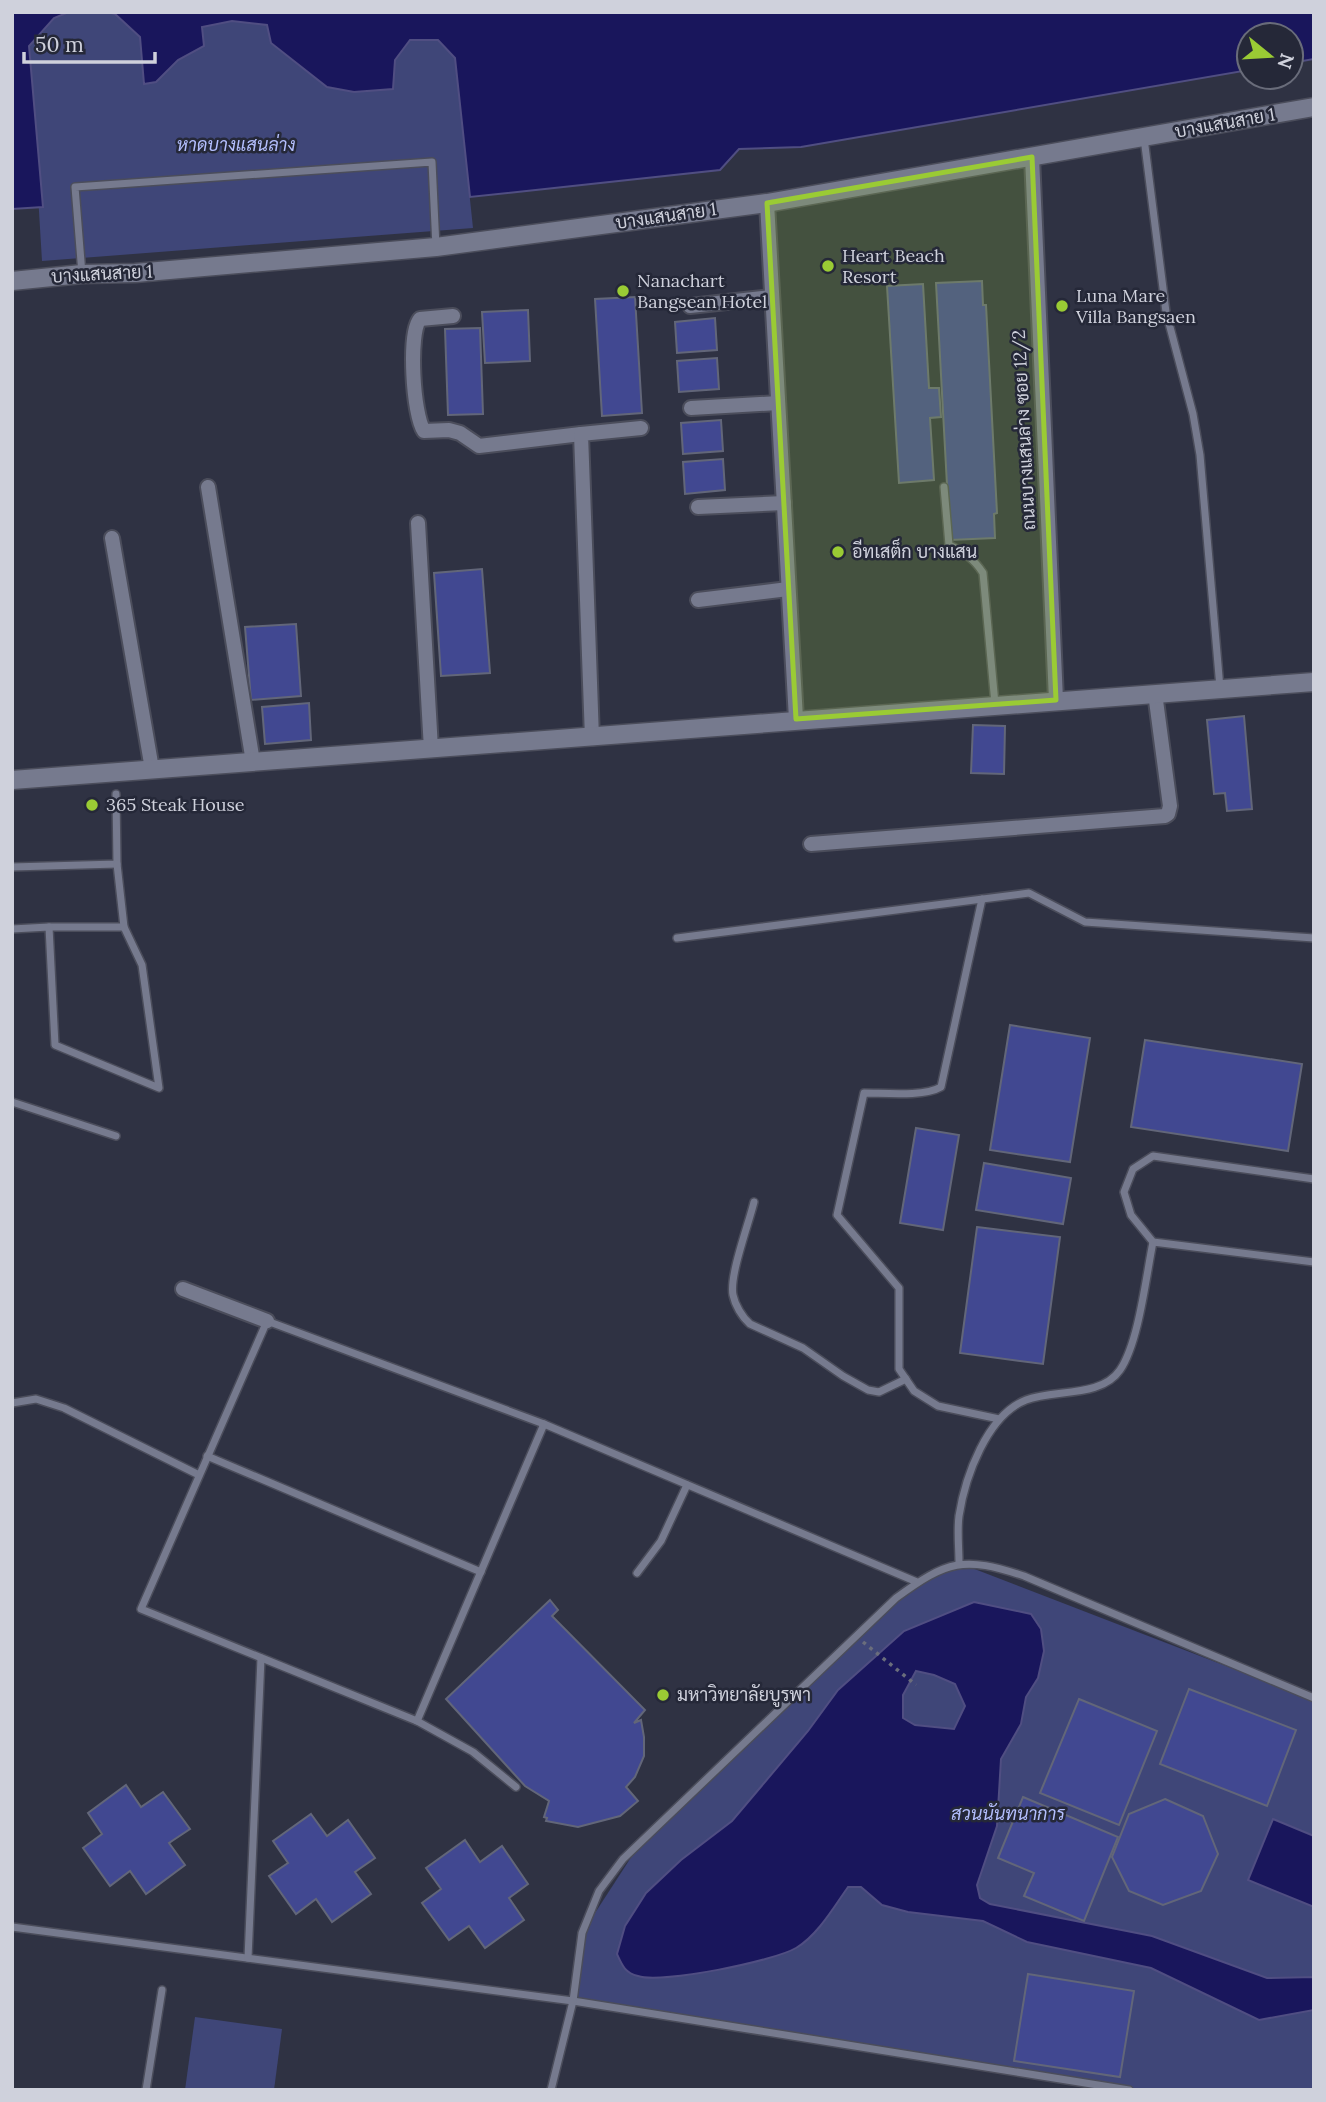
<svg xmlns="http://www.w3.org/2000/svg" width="1326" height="2102" font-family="Lora,Sarabun,serif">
<rect width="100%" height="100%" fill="#2f3243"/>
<g fill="#3f4678">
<polygon points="69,12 115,14 140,37 144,84 156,82 178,60 203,46 201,27 232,21 267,24 354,92 393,89 395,60 410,40 438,39 455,57 473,228 42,261 29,46 54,18"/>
<polygon points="959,1563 1314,1700 1314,2090 1129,2090 573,2001 582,1933 641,1842 896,1598"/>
<polygon points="195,2017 282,2029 274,2090 185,2090"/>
</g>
<g fill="#19165c" stroke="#504e82" stroke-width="2" fill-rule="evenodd">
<polygon points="12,12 69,12 54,18 29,46 43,207 12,209"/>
<polygon points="107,12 1314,12 1314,59 1291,63 1291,35 1249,35 1249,70 801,147 739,149 720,170 470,197 455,58 438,40 410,40 395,60 393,89 354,92 327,87 271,43 267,25 232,21 202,27 204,46 178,60 156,82 144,84 140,37 115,14"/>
<path d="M974,1602L1031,1614L1041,1629L1044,1651L1038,1678L1026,1697L1021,1724L1001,1759L997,1826L977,1885L980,1898L990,1904L1152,1936L1267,1978L1314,1977V2010L1259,2020L1151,1968L1027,1942L983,1921L908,1912L882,1905L861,1887H848C834,1907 817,1936 796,1948C774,1961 662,1984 638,1976C625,1973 622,1965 617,1954L625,1926L646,1893L681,1860L732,1821L808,1731L838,1690L904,1631ZM916,1671L934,1675L955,1684L965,1706L954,1729L915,1725L903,1718V1695Z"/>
<polygon points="1273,1819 1314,1836 1314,1907 1248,1880"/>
</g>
<g fill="#414891" stroke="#626679" stroke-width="2">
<polygon points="982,281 983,305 986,305 997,513 994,514 995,538 950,540 936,283"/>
<polygon points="923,284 929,388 939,388 941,417 930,418 934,480 899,483 887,286"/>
<polygon points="635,297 642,413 602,416 595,299"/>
<polygon points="528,310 530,361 485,363 482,312"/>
<polygon points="715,318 717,350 677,353 675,322"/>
<polygon points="480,328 483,414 448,415 445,329"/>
<polygon points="717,358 719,389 679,392 677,361"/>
<polygon points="721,420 723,451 683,454 681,423"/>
<polygon points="723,459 725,490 685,494 683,462"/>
<polygon points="482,569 490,673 441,676 434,573"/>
<polygon points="296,624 301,696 251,700 245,627"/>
<polygon points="309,703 311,740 265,744 262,707"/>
<polygon points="1244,716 1252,809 1227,811 1225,793 1214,794 1207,720"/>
<polygon points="973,725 1005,726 1004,774 971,773"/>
<polygon points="1010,1025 1090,1038 1070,1162 990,1150"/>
<polygon points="1145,1040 1302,1064 1288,1151 1131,1127"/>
<polygon points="916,1128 959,1135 943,1230 900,1223"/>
<polygon points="984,1163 1071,1178 1063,1224 976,1210"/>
<polygon points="977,1227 1060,1237 1043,1364 960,1353"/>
<polygon points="550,1600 558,1610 552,1616 645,1710 634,1723 641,1720 644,1737 644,1756 635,1777 626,1787 638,1801 620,1816 578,1827 546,1821 547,1818 544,1817 549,1801 525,1786 446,1699"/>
<polygon points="1189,1689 1296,1730 1267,1806 1160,1764"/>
<polygon points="1079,1699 1157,1731 1119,1825 1040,1793"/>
<polygon points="126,1785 141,1807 163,1792 190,1829 169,1843 185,1865 146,1894 130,1871 110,1886 83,1848 102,1834 88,1813"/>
<polygon points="1023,1797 1118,1837 1084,1921 1024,1896 1034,1873 998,1858"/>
<polygon points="1165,1799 1203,1816 1218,1854 1201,1891 1163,1905 1129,1891 1112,1857 1129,1814"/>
<polygon points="311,1814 327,1836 348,1820 375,1858 355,1872 371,1894 332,1922 316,1899 296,1914 269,1876 288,1863 273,1841"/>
<polygon points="465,1840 480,1862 502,1846 528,1884 509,1898 524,1920 485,1948 469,1926 449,1940 422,1903 441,1889 426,1868"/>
<polygon points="1028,1974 1134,1991 1120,2077 1014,2061"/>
</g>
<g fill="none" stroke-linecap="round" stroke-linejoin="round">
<g stroke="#4b4d5b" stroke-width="10">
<g id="lane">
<polyline points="1144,138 1166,312 1193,414 1200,455 1220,688"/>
<polyline points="82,274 75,187 432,162 436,247"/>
<path d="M944,487L949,545C964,552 974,559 983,573L995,704"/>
<polyline points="12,867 117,864 116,794"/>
<path d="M982,899L941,1087C924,1097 884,1093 864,1093L837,1215L899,1288V1369L914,1391L938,1406L999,1419"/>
<polyline points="49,927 124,927"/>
<polyline points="12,929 49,927 55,1045 159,1088 142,965 124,927 117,864"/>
<polyline points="677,938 1029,893 1085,922 1314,938"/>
<polyline points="12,1102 116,1136"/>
<polyline points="1314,1179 1153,1156 1133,1169 1124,1192 1131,1215 1153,1242 1314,1262"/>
<path d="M754,1202C749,1223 729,1276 733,1295C735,1305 742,1317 750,1324L803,1348L843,1376L868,1390L879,1392L906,1379"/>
<polyline points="12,1403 36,1399 64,1408 199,1475"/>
<polyline points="207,1456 481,1572"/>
<path d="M959,1563C959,1548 957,1531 959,1516C965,1477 987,1415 1026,1400C1054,1389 1101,1398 1120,1370C1139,1342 1146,1276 1153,1242"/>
<polyline points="637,1573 661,1541 687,1485"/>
<polyline points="417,1721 544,1424"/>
<polyline points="516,1787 473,1752 417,1721 141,1609 267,1321 544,1424 917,1582"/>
<polyline points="12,1927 573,2001 1129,2090"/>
<polyline points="248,1958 261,1658"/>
<polyline points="146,2090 162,1990"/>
<path d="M551,2090L573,2001L582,1933L599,1891L623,1859L896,1598C948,1560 963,1556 1024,1576L1314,1698"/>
</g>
</g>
<g stroke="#4b4d5b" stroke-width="18">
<g id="street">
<polyline points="1032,157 1056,700"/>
<polyline points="767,203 796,719"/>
<polyline points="690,306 772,297"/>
<path d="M453,316L420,319C408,333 413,415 424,431L449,430L460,433L479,446L581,434"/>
<polyline points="691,408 778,403"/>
<polyline points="208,487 253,762"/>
<polyline points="698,507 784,503"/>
<polyline points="418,523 431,749"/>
<polyline points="112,538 152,769"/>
<polyline points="698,600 788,589"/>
<polyline points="592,738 581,434 641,428"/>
<polyline points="811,844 1165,816 1168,814 1170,806 1155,693"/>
<polyline points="183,1289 267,1321"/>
</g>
</g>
<g stroke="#4b4d5b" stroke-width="21">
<g id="secondary">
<polyline points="12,281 82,274 135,273 436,247 767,203 1314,107"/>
<polyline points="12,780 1314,682"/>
</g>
</g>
<polyline stroke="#6a6d7c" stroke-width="3.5" stroke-dasharray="3.5 5" stroke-linecap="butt" points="863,1642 916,1685"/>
<use href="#lane" stroke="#767a8e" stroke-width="7"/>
<use href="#street" stroke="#767a8e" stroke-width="14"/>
<use href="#secondary" stroke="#767a8e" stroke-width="18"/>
</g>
<path fill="#9acb34" fill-opacity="0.2" stroke="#9acb34" stroke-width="5" stroke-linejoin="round" d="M1032,157L1056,700L796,719L767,203Z"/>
<g fill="#9acb34" stroke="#252838" stroke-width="2.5">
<circle cx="828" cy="266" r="7"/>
<circle cx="623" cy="291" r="7"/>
<circle cx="1062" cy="306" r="7"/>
<circle cx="838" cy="552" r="7"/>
<circle cx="92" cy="805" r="7"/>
<circle cx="663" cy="1695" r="7"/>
</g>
<g text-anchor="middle" stroke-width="5" stroke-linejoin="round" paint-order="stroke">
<g font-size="18" fill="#cfd1dc" stroke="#252838">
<text transform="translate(1225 123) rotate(-10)" y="6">บางแสนสาย 1</text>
<text transform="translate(666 216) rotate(-8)" y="6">บางแสนสาย 1</text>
<text transform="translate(102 274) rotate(-3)" y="6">บางแสนสาย 1</text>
<text transform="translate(1024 430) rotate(-93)" y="6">ถนนบางแสนล่าง ซอย 12/2</text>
</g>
<g font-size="18" font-style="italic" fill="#b3befd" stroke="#252838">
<text x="236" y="151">หาดบางแสนล่าง</text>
<text x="1008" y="1820">สวนนันทนาการ</text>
</g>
<g font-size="18" fill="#cfd1dc" stroke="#252838" text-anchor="start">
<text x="842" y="262">Heart Beach<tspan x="842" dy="21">Resort</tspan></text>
<text x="637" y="287">Nanachart<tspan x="637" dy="21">Bangsean Hotel</tspan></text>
<text x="1076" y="302">Luna Mare<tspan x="1076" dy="21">Villa Bangsaen</tspan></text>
<text x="852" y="558">อีทเสต็ก บางแสน</text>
<text x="106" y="811">365 Steak House</text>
<text x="677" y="1701">มหาวิทยาลัยบูรพา</text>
</g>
</g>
<rect width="1326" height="2102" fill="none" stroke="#cfd1dc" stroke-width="28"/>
<g transform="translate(1270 56) rotate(108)"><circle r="33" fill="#252838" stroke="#696c7a" stroke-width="2"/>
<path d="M0-5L12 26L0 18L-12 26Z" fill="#9acb34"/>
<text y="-10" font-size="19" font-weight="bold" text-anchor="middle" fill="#cfd1dc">N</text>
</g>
<path d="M24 52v10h131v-10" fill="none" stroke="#cfd1dc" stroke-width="3.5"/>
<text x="35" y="52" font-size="21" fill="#cfd1dc" stroke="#252838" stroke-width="5" paint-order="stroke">50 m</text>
</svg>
